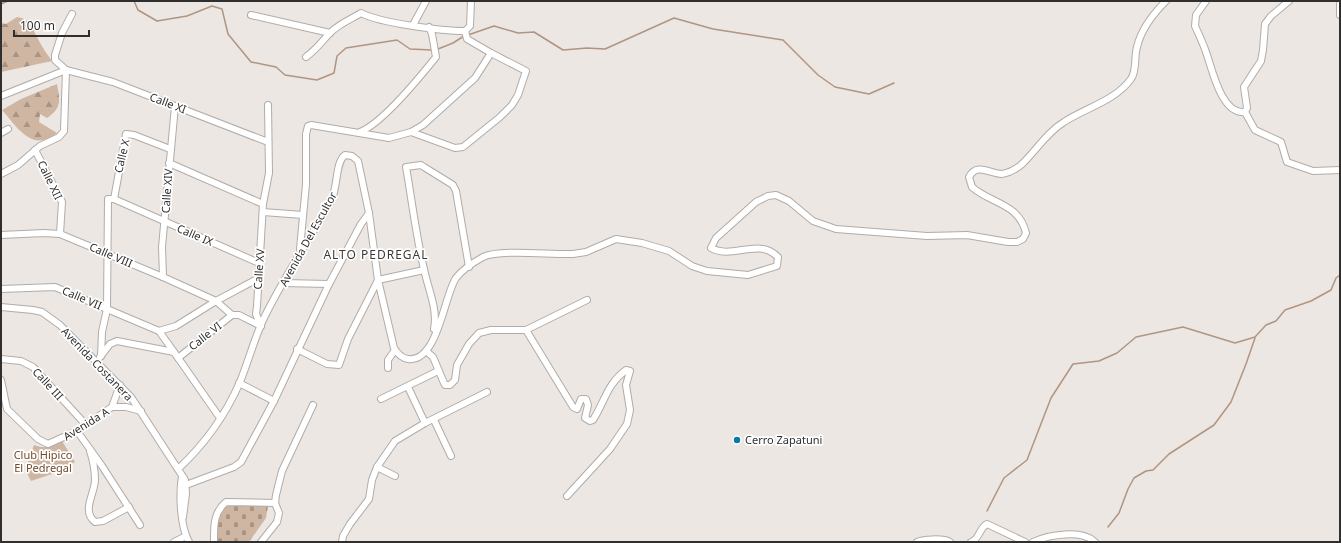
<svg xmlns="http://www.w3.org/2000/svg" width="1341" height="543" font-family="'Noto Sans',sans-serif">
<defs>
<pattern id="forest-firs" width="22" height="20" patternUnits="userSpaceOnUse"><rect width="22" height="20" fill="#cfb6a2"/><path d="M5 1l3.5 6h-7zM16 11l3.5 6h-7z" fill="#a99484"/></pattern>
<pattern id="cemetery-stones" width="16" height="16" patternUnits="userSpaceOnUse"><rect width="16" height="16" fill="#cfb6a2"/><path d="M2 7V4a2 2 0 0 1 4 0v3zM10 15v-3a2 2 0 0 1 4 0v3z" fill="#a99484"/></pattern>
</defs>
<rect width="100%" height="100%" fill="#ece7e3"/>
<g fill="url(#forest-firs)">
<path d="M17,17C31,19 32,28 38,39C42,47 47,54 52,61L1,72V23L6,24Z"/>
<path d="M57,84C60,101 62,108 47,118L40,114L39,122L57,133C32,153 18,128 2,110L21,99Z"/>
</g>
<polygon fill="url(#cemetery-stones)" points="224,501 268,506 266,518 249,542 216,542 214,526"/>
<path fill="#cfb6a2" d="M62,441L75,462L61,471L31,481L25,469L34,445C44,449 53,447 62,441Z"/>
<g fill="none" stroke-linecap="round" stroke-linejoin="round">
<g stroke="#b19580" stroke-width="1.5">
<polyline points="134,1 138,10 157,21 187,16 212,6 222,9 228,34 251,62 276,67 285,75 317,80 334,73 337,56 346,48 397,40 410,49 432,50"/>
<polyline points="1,4 8,1"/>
<polyline points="468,35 494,26 518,33 534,32 563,50 587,48 605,49 674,18 713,29 783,40 818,75 835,87 869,94 894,83"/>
<polyline points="438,49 453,43 464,36"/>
<polyline points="987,511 1004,478 1027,460 1051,398 1073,364 1099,361 1117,353 1136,337 1183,327 1235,343 1255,337 1266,325 1276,321 1285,310 1311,301 1331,290 1336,278 1340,275"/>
<polyline points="1108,527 1119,513 1128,489 1134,478 1146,471 1153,470 1169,454 1214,425 1231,402 1246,364 1255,338"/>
</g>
<g stroke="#b1aca8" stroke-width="8">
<g id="minor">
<path d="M1206,1L1196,15L1195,26C1199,35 1203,43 1206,52C1212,68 1221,115 1245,112L1247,108L1244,87L1261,61L1263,50L1265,24L1271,16L1289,1"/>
<polyline points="1340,4 1340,15"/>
<polyline points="72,14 62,33 55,55 55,60 66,70 113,82 268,142"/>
<polyline points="251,15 330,33"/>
<polyline points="413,25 426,1"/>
<path d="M306,57C318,48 321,42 331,32C339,24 351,19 361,13C380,23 442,31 465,31"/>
<polyline points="1,96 66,70"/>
<polyline points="1245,112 1255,130 1281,142 1287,162 1313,171 1340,170"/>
<path d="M360,132C383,123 420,77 436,57L432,34L429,27"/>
<polyline points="411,132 455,148 463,147 500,117 512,105 518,95 526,71 491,53"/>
<polyline points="1,133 8,129"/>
<polyline points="35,150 62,202 60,234"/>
<polyline points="169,163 263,204"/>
<polyline points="1,174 18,165 40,146 59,137 64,131 66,70"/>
<polyline points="114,199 126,134 134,135 170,149"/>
<polyline points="263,212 303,215"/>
<polyline points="1,235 44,233 60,234 163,277 216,301 232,315 239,315 261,326"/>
<polyline points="300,249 306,184 306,134 308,126 311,125 389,138 411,132 423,125 475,78 491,53 467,39 465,31 470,26 471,1"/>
<polyline points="163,277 162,247 175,106"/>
<polyline points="378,280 424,270"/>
<polyline points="283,283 329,284"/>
<polyline points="1,289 55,287 159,331 174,352"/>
<polyline points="1,307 33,310 42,312 60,325 131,397 185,480 186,494 183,517"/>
<polyline points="261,326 256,314 257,306 263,204 269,173 268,105"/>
<path d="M434,329C438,309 428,289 424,269C416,236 412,201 406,167L421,165L424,167L453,185L456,191L469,267"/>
<path d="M526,330L573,407L577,409L581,399H586L588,405L585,418L590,421L593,420C605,401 607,384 626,370L630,371L626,385L630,410L627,424L610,449L567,496"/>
<polyline points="159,331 176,326 216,301 259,278"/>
<polyline points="297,349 327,364 339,365 348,339 378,280"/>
<polyline points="426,351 433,357 444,383 445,385 450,385 455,380 457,365 469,344 479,333 491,330 526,330 587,300"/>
<polyline points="101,356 102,332 107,309 108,199 114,199 259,263"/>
<polyline points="100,357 110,344 117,341 174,352 220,418"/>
<polyline points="178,358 232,315"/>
<polyline points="1,359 21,361 33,367 86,425"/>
<polyline points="388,368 388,360 395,350"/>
<polyline points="1,380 7,409 38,439 48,444 77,431 112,407 126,407 141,411"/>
<polyline points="239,383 274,401"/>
<polyline points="408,387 425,423"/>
<polyline points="381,399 438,371"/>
<polyline points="112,407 120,385"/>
<polyline points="434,420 451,456"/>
<polyline points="77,431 102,466 140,525"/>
<path d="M90,451C93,460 95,470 95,480C95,493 81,511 95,522L103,521L129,507"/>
<polyline points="377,467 395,476"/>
<path d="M178,469C204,445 226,414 240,382C248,362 254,340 263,320C283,278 309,241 331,201C338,188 335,162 345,155L352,156L358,161L369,213L378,280L394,348C397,353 401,358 408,359C438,363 444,295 456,278C462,270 474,262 483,257C501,249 551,255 573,254L586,252L616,239L642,243L669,251L692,266L707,271L748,275L777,266L778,257C758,237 733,260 711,248L716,238L756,202L768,196L776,195L789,201L813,221L836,229L927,236L967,235L1008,242H1017L1023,239L1026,233C1019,203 991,204 972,187L969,177C977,162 990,174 1002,174C1009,173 1016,169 1021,165C1036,151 1046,133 1064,122C1085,108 1115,101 1131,79C1137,71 1134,57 1137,47C1141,30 1154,13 1166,1"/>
<path d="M182,476C179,494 180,526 189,542"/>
<polyline points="186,485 234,467 241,462 274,401 329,284 361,224 369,213"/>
<polyline points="174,542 186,536"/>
<path d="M214,542C214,527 213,513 226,502L275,503"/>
<polyline points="261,542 277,522 279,513 275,503 276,495 282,471 313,405"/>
<polyline points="342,542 343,536 350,524 369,499 372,480 377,467 395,441 425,423 487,392"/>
<path d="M917,542C922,539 944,538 950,542"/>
<path d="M971,542C980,539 979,528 987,524L1025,542"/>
<path d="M1033,542C1048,535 1082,529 1095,542"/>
</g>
</g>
<use href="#minor" stroke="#fff" stroke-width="6"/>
</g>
<circle fill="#087ba4" stroke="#fff" stroke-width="1.5" cx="737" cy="440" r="4"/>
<g text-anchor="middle" stroke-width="3.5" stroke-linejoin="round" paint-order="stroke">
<g font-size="11" fill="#312f2e" stroke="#fff">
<text transform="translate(168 103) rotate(21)" y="4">Calle XI</text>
<text transform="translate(122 156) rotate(-77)" y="4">Calle X</text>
<text transform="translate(50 180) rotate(64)" y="4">Calle XII</text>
<text transform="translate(167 191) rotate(-86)" y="4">Calle XIV</text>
<text transform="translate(195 235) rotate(23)" y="4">Calle IX</text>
<text transform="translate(308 239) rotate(-61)" y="4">Avenida Del Escultor</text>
<text transform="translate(111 255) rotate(23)" y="4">Calle VIII</text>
<text transform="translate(259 269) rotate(-86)" y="4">Calle XV</text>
<text transform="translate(82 298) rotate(23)" y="4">Calle VII</text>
<text transform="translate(205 336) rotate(-38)" y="4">Calle VI</text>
<text transform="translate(97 364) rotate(46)" y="4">Avenida Costanera</text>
<text transform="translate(48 384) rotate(47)" y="4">Calle III</text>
<text transform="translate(86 424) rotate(-32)" y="4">Avenida A</text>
</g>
<g font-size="11" fill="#312f2e" stroke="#fff" text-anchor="start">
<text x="745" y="444">Cerro Zapatuni</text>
</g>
<g font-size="11" fill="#744a27" stroke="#fff">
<text x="43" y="459">Club Hipico<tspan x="43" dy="13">El Pedregal</tspan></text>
</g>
<g font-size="12" letter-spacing="1" fill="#3e3a37" stroke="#fff">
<text x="376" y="259">ALTO PEDREGAL</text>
</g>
</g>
<rect width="1341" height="543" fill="none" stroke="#312f2e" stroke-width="4"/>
<path d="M14 30v6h75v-6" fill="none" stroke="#312f2e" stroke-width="2"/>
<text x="20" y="30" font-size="12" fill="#312f2e" stroke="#ffffff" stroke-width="3" paint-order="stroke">100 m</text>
</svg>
